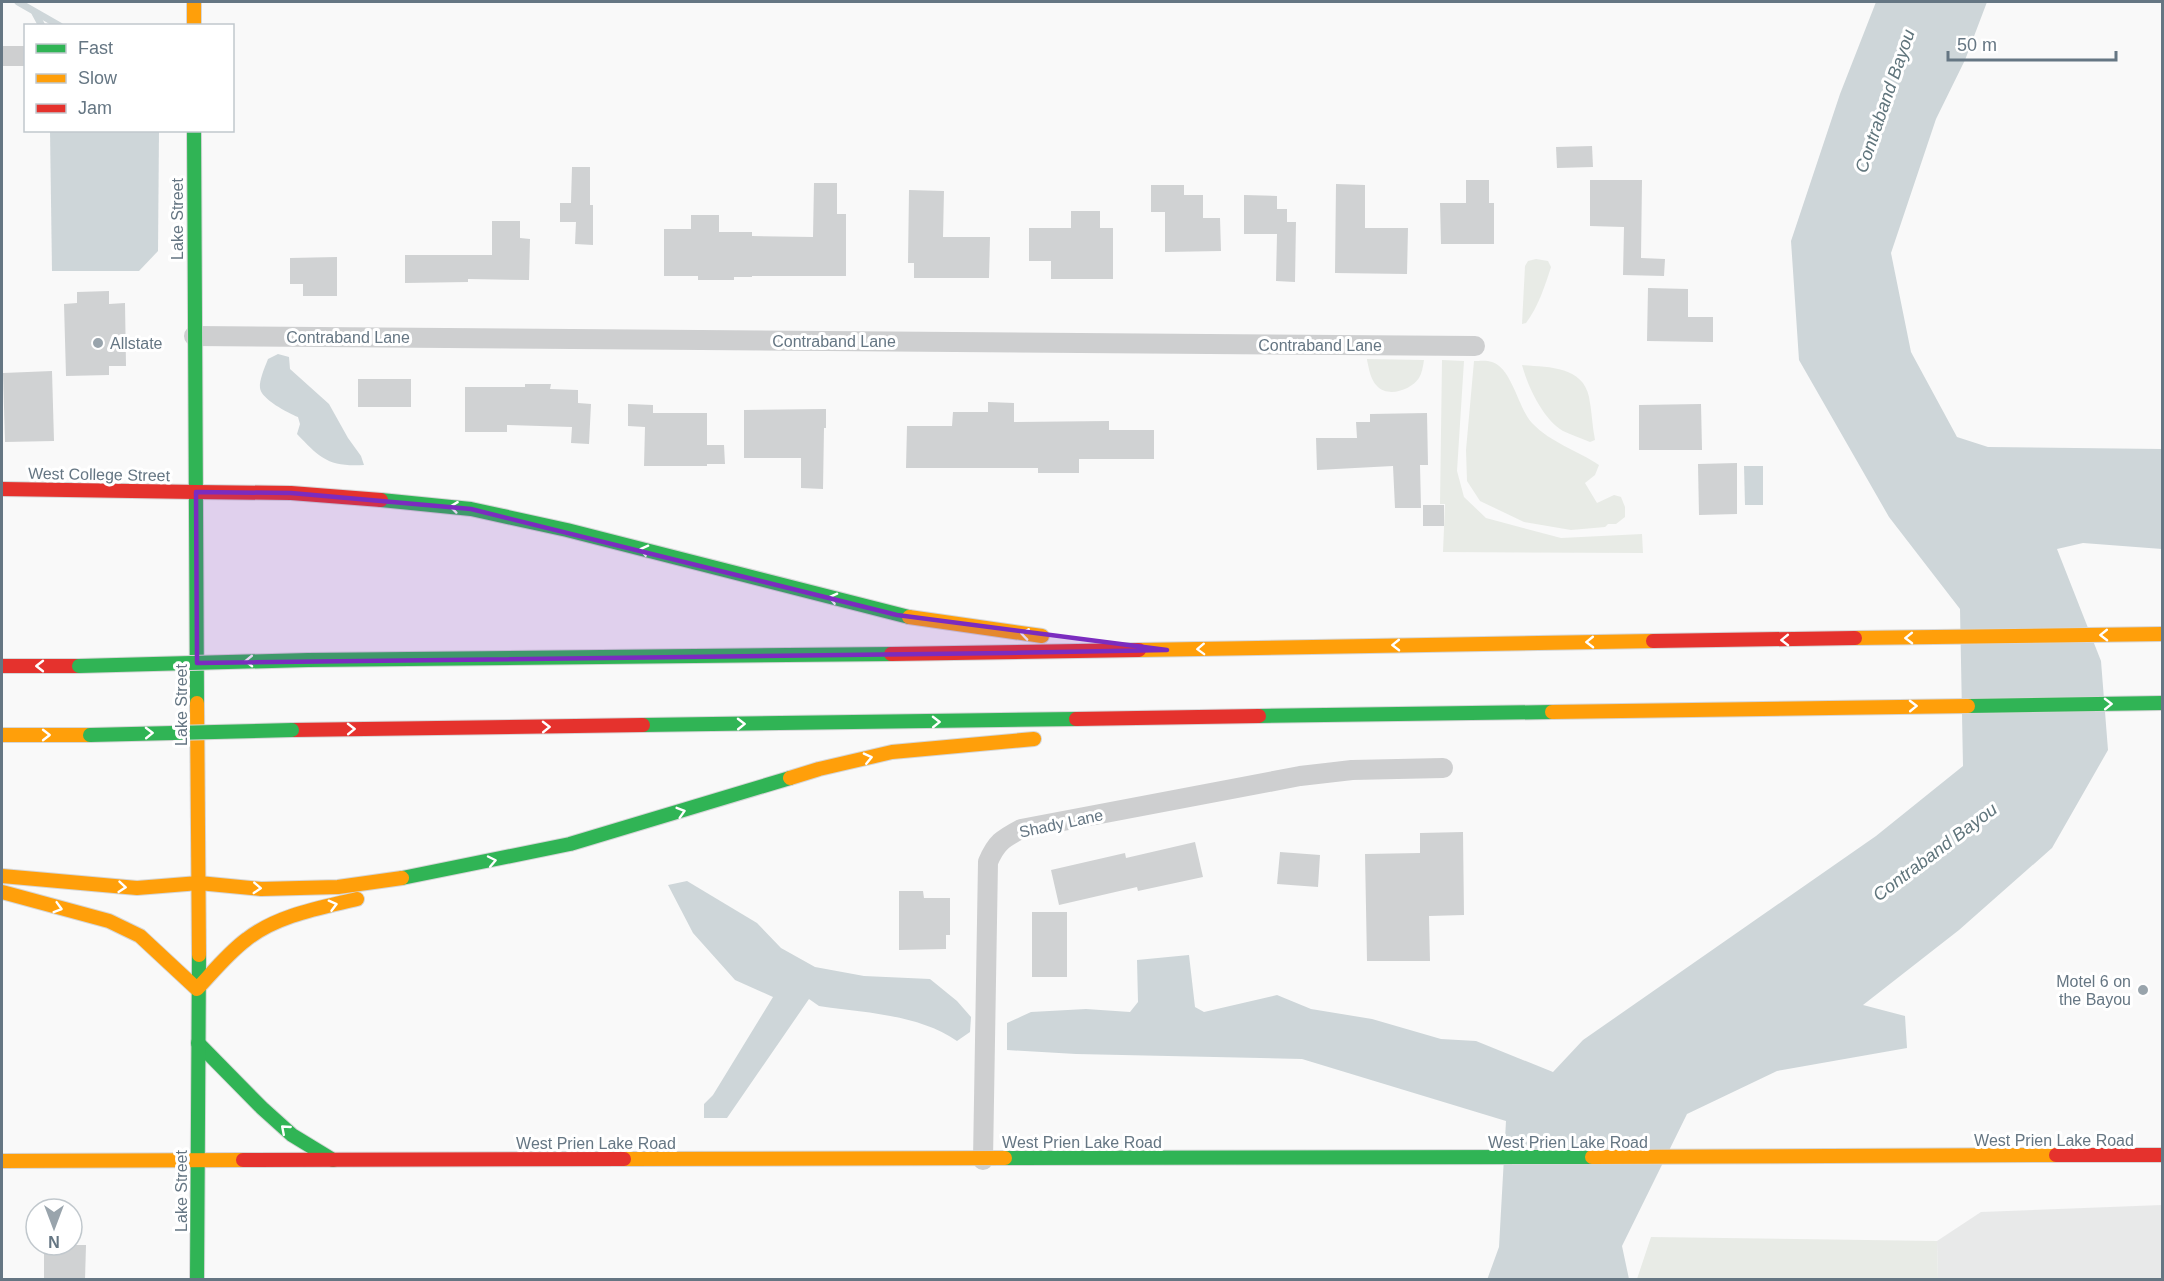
<svg xmlns="http://www.w3.org/2000/svg" width="2164" height="1281" font-family="Arial,sans-serif">
<rect width="100%" height="100%" fill="#f9f9f9"/>
<polygon fill="#e8e9e9" points="2162,1205 2162,1279 1938,1279 1937,1241 1981,1212"/>
<g fill="#e8ebe6">
<path d="M1536,259L1548,261L1551,267C1545,286 1538,307 1526,323L1522,324L1525,266L1528,261Z"/>
<path d="M1367,360V359L1424,360C1423,366 1422,373 1419,378C1411,390 1388,398 1377,386C1370,379 1369,368 1367,360Z"/>
<polygon points="1442,360 1464,361 1457,471 1464,497 1486,518 1561,538 1642,534 1643,553 1443,552 1445,504 1440,504"/>
<path d="M1474,361C1479,361 1487,360 1492,362C1512,368 1518,408 1532,423C1551,443 1577,450 1599,465L1595,475L1585,483L1597,503L1614,495L1621,497L1625,507V517L1616,524H1608L1605,527L1571,530L1524,522L1480,501L1467,481L1466,450Z"/>
<path d="M1522,365C1548,367 1583,366 1589,397C1592,411 1592,426 1595,440L1590,442C1581,438 1571,435 1563,431C1543,419 1528,387 1522,365Z"/>
<polygon points="1651,1237 1937,1241 1938,1279 1637,1279"/>
</g>
<g fill="#ced6d9">
<polygon points="1876,2 1987,2 1965,60 1936,119 1891,253 1911,352 1957,437 1988,447 2162,449 2162,549 2083,543 2057,549 2101,661 2108,750 2052,848 1959,930 1863,1005 1905,1016 1907,1048 1777,1071 1687,1114 1622,1246 1629,1279 1487,1280 1499,1247 1506,1121 1302,1059 1076,1054 1007,1050 1007,1023 1031,1012 1086,1009 1130,1012 1138,1002 1137,960 1189,955 1195,1007 1204,1012 1277,995 1311,1009 1372,1019 1441,1039 1476,1041 1553,1072 1583,1040 1876,836 1963,766 1960,609 1889,517 1799,360 1791,241 1840,94"/>
<polygon points="50,131 159,131 158,251 139,271 52,271"/>
<path d="M278,354L289,357L290,369L329,404L348,438L361,456L364,465C328,467 320,458 297,434L300,424L298,417C288,413 261,399 260,388C259,380 265,367 268,359Z"/>
<polygon points="1744,466 1763,466 1763,505 1745,505"/>
<path d="M687,881L757,923L781,948L815,967L864,976L930,979L957,1001L971,1017L970,1032L957,1041C918,1014 865,1013 819,1006L809,999L727,1118H704V1104L713,1095L773,997L735,980L693,933L668,885Z"/>
</g>
<g fill="none" stroke-linecap="round" stroke-linejoin="round">
<g stroke="#ced6d9" stroke-width="7">
<polyline points="18,2 60,26"/>
<polyline points="35,13 42,26"/>
</g>
</g>
<g fill="#d0d2d3">
<polygon points="1592,146 1593,167 1557,168 1556,147"/>
<polygon points="572,167 590,167 590,205 593,205 593,245 575,244 576,222 560,222 560,203 571,203"/>
<polygon points="1466,180 1489,180 1489,203 1494,203 1494,244 1441,244 1440,203 1466,203"/>
<polygon points="1590,180 1642,180 1641,258 1665,259 1664,276 1623,275 1624,227 1590,226"/>
<polygon points="814,183 837,183 837,214 846,214 846,276 752,276 752,277 734,277 734,280 698,280 698,276 664,276 664,229 691,229 691,215 719,215 719,232 752,232 752,236 813,237"/>
<polygon points="1336,184 1365,185 1365,228 1408,228 1407,274 1335,273"/>
<polygon points="1151,185 1184,185 1184,195 1203,195 1203,218 1220,218 1221,251 1165,252 1165,212 1151,212"/>
<polygon points="909,190 944,191 943,237 990,237 989,278 914,278 914,263 908,263"/>
<polygon points="1244,195 1277,196 1277,209 1287,209 1287,222 1296,222 1295,282 1276,281 1277,234 1244,234"/>
<polygon points="1071,211 1100,211 1100,228 1113,228 1113,279 1051,279 1051,261 1029,261 1029,228 1071,228"/>
<polygon points="492,221 520,221 520,238 530,239 529,280 468,279 468,282 405,283 405,255 492,255"/>
<polygon points="337,257 337,296 303,296 303,284 290,284 290,258"/>
<polygon points="1648,288 1688,289 1688,317 1713,317 1713,342 1647,341"/>
<polygon points="109,291 109,304 125,303 126,366 109,366 109,375 66,376 64,304 77,303 77,292"/>
<polygon points="52,371 54,441 5,442 3,373"/>
<rect x="358" y="379" width="53" height="28"/>
<polygon points="525,384 551,384 550,389 578,390 578,403 591,404 589,444 571,443 572,427 507,425 507,432 465,432 465,387 525,387"/>
<polygon points="988,402 1014,403 1014,422 1109,421 1109,430 1154,430 1154,459 1079,459 1079,473 1038,473 1038,468 906,468 907,426 952,426 953,412 988,412"/>
<polygon points="628,404 653,405 653,413 707,413 707,445 724,445 725,464 707,464 707,466 644,466 645,427 628,426"/>
<polygon points="1701,404 1702,450 1639,450 1639,405"/>
<polygon points="826,409 826,428 824,428 823,489 801,488 801,458 744,458 744,410"/>
<polygon points="1427,413 1428,465 1420,465 1421,508 1395,508 1393,466 1317,470 1316,438 1357,438 1356,422 1370,422 1370,414"/>
<polygon points="1737,463 1737,514 1699,515 1698,464"/>
<rect x="1423" y="505" width="21" height="21"/>
<polygon points="1463,832 1464,915 1429,916 1430,961 1367,961 1365,854 1420,853 1420,833"/>
<polygon points="1195,842 1203,877 1138,891 1137,887 1059,905 1051,870 1125,853 1126,858"/>
<polygon points="1280,852 1320,855 1318,887 1277,884"/>
<polygon points="899,891 923,891 924,898 950,898 950,935 946,935 946,949 899,950"/>
<rect x="1032" y="912" width="35" height="65"/>
<polygon points="44,1245 86,1245 85,1280 44,1280"/>
</g>
<g fill="none" stroke-linecap="round" stroke-linejoin="round">
<g stroke="#d5d6d7" stroke-width="16">
<g id="fast">
<polyline points="194,130 197,703"/>
<polyline points="381,500 471,509 567,530 909,617"/>
<polyline points="308,660 891,654"/>
<polyline points="1968,706 2162,703"/>
<polyline points="1259,716 1552,712"/>
<polyline points="643,725 1076,719"/>
<polyline points="402,878 570,844 790,778"/>
<polyline points="198,1043 262,1108 292,1135 333,1160"/>
<polyline points="1005,1158 1592,1157"/>
<polyline points="197,1280 199,955"/>
</g>
</g>
<g stroke="#d5d6d7" stroke-width="16">
<g id="slow">
<polyline points="194,2 194,26"/>
<polyline points="909,617 1042,636"/>
<polyline points="1855,638 2162,634"/>
<polyline points="1139,650 1653,641"/>
<polyline points="197,703 199,955"/>
<polyline points="1552,712 1968,706"/>
<polyline points="2,735 90,735"/>
<polyline points="790,778 819,769 892,752 1034,739"/>
<polyline points="2,876 137,888 199,883 261,889 338,887 402,878"/>
<path d="M2,892L109,921L140,936L197,989C213,972 228,953 247,939C278,915 320,908 357,899"/>
<polyline points="1592,1157 2056,1155"/>
<polyline points="624,1159 1005,1158"/>
<polyline points="2,1161 243,1160"/>
</g>
</g>
<g stroke="#d5d6d7" stroke-width="16">
<g id="jam">
<polyline points="2,489 196,492"/>
<polyline points="196,492 291,493 381,500"/>
<polyline points="1653,641 1855,638"/>
<polyline points="891,654 1139,650"/>
<polyline points="2,666 79,666"/>
<polyline points="1076,719 1259,716"/>
<polyline points="292,730 643,725"/>
<polyline points="2056,1155 2162,1155"/>
<polyline points="243,1160 624,1159"/>
</g>
</g>
<g stroke="#cecfd0" stroke-width="20">
<polyline points="2,56 26,56"/>
<polyline points="194,336 1475,346"/>
<path d="M983,1160L988,862C996,843 1002,839 1021,829L1300,776L1352,770L1443,768"/>
</g>
<use href="#fast" stroke="#30b455" stroke-width="14"/>
<use href="#slow" stroke="#ff9f0a" stroke-width="14"/>
<use href="#jam" stroke="#e5322d" stroke-width="14"/>
<g stroke="#d5d6d6" stroke-width="16" stroke-linecap="butt">
<g id="fast-bridge">
<polyline points="79,666 308,660"/>
<polyline points="90,735 292,730"/>
</g>
</g>
<use href="#fast-bridge" stroke="#30b455" stroke-width="14"/>
</g>
<defs><path id="oneway-chevron" d="M-2-3.5L2.5 0L-2 3.5" fill="none" stroke-width="1.6" stroke-linecap="round" stroke-linejoin="round" transform="scale(1.5)"/></defs>
<g stroke="#fff">
<use href="#oneway-chevron" transform="translate(454 507) rotate(-173)"/>
<use href="#oneway-chevron" transform="translate(644 550) rotate(-166)"/>
<use href="#oneway-chevron" transform="translate(833 598) rotate(-166)"/>
<use href="#oneway-chevron" transform="translate(1025 634) rotate(-172)"/>
<use href="#oneway-chevron" transform="translate(2104 635) rotate(179)"/>
<use href="#oneway-chevron" transform="translate(1909 638) rotate(179)"/>
<use href="#oneway-chevron" transform="translate(1785 640) rotate(179)"/>
<use href="#oneway-chevron" transform="translate(1590 642) rotate(179)"/>
<use href="#oneway-chevron" transform="translate(1396 645) rotate(179)"/>
<use href="#oneway-chevron" transform="translate(1201 649) rotate(178)"/>
<use href="#oneway-chevron" transform="translate(249 661) rotate(179)"/>
<use href="#oneway-chevron" transform="translate(40 666) rotate(180)"/>
<use href="#oneway-chevron" transform="translate(2108 704) rotate(-1)"/>
<use href="#oneway-chevron" transform="translate(1913 706) rotate(-1)"/>
<use href="#oneway-chevron" transform="translate(936 722) rotate(-1)"/>
<use href="#oneway-chevron" transform="translate(741 724) rotate(-1)"/>
<use href="#oneway-chevron" transform="translate(546 727) rotate(-1)"/>
<use href="#oneway-chevron" transform="translate(351 729) rotate(-1)"/>
<use href="#oneway-chevron" transform="translate(149 733) rotate(-1)"/>
<use href="#oneway-chevron" transform="translate(46 735)"/>
<use href="#oneway-chevron" transform="translate(868 758) rotate(-13)"/>
<use href="#oneway-chevron" transform="translate(681 812) rotate(-17)"/>
<use href="#oneway-chevron" transform="translate(492 861) rotate(-12)"/>
<use href="#oneway-chevron" transform="translate(122 887) rotate(5)"/>
<use href="#oneway-chevron" transform="translate(257 888) rotate(3)"/>
<use href="#oneway-chevron" transform="translate(333 905) rotate(-15)"/>
<use href="#oneway-chevron" transform="translate(58 908) rotate(16)"/>
<use href="#oneway-chevron" transform="translate(285 1129) rotate(-139)"/>
</g>
<path fill="#7b2cbf" fill-opacity="0.2" stroke="#7b2cbf" stroke-width="4.5" stroke-linejoin="round" d="M196,492L291,493L471,509L897,615L1167,650L1008,653L197,663Z"/>
<g fill="#99a4ac" stroke="#fff" stroke-width="2">
<circle cx="98" cy="343" r="6"/>
<circle cx="2143" cy="990" r="6"/>
</g>
<g text-anchor="middle" stroke-width="6" stroke-linejoin="round" paint-order="stroke">
<g font-size="16" fill="#657683" stroke="#fff">
<text transform="translate(177 219) rotate(-90)" y="6">Lake Street</text>
<text x="348" y="343">Contraband Lane</text>
<text x="834" y="347">Contraband Lane</text>
<text x="1320" y="351">Contraband Lane</text>
<text transform="translate(99 474) rotate(1)" y="6">West College Street</text>
<text transform="translate(181 705) rotate(-90)" y="6">Lake Street</text>
<text transform="translate(1061 823) rotate(-12)" y="6">Shady Lane</text>
<text x="2054" y="1146">West Prien Lake Road</text>
<text x="1082" y="1148">West Prien Lake Road</text>
<text x="1568" y="1148">West Prien Lake Road</text>
<text x="596" y="1149">West Prien Lake Road</text>
<text transform="translate(181 1191) rotate(-90)" y="6">Lake Street</text>
</g>
<g font-size="16" fill="#657683" stroke="#fff" text-anchor="start">
<text x="110" y="349">Allstate</text>
<text x="2131" y="987" text-anchor="end">Motel 6 on<tspan x="2131" dy="18">the Bayou</tspan></text>
</g>
<g font-size="18" font-style="italic" fill="#60757c" stroke="#fff">
<text transform="translate(1885 101) rotate(-71)" y="6">Contraband Bayou</text>
<text transform="translate(1935 852) rotate(-37)" y="6">Contraband Bayou</text>
</g>
</g>
<rect width="2164" height="1281" fill="none" stroke="#657683" stroke-width="6"/>
<rect x="24" y="24" width="210" height="108" fill="#ffffff" stroke="#c1c8cd" stroke-width="1.5"/>
<rect x="36" y="44" width="30" height="9" fill="#30b455" stroke="#c1c8cd" stroke-width="1.5"/>
<text x="78" y="54" font-size="18" fill="#657683">Fast</text>
<rect x="36" y="74" width="30" height="9" fill="#ff9f0a" stroke="#c1c8cd" stroke-width="1.5"/>
<text x="78" y="84" font-size="18" fill="#657683">Slow</text>
<rect x="36" y="104" width="30" height="9" fill="#e5322d" stroke="#c1c8cd" stroke-width="1.5"/>
<text x="78" y="114" font-size="18" fill="#657683">Jam</text>
<g transform="translate(54 1227) rotate(180)"><circle r="28" fill="#ffffff" stroke="#c1c8cd" stroke-width="1.5"/>
<path d="M0-4.5L10 22L0 15L-10 22Z" fill="#99a4ac"/>
<text y="-9" font-size="16" font-weight="bold" text-anchor="middle" fill="#657683">N</text>
</g>
<path d="M1948 51v9h168v-9" fill="none" stroke="#657683" stroke-width="3"/>
<text x="1957" y="51" font-size="18" fill="#657683" stroke="#ffffff" stroke-width="4.5" paint-order="stroke">50 m</text>
</svg>
